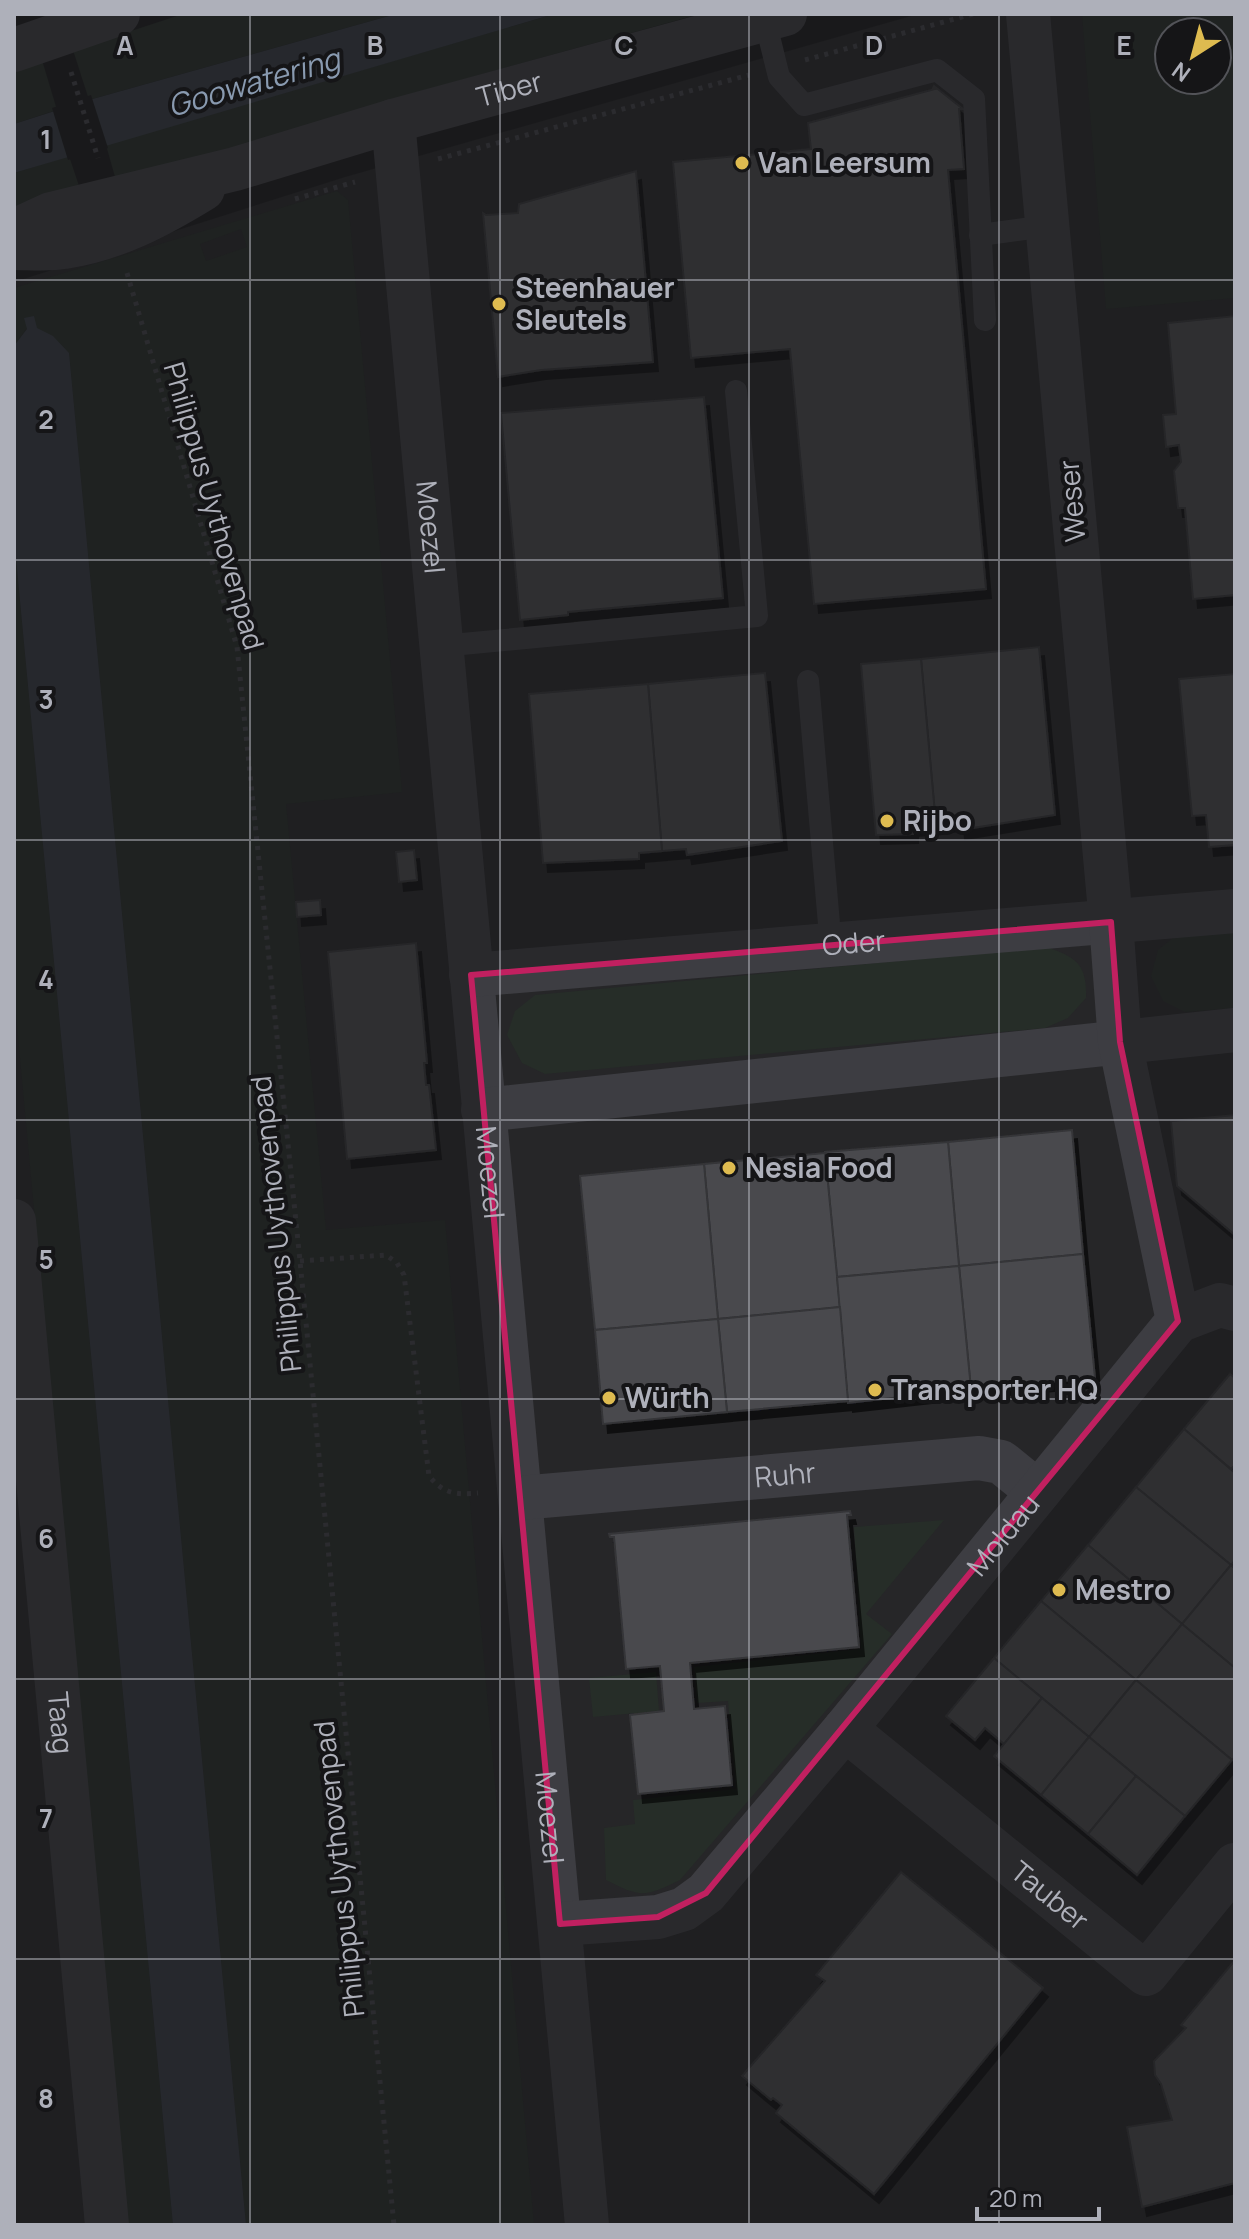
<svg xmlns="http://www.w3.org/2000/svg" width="1249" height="2239" font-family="Manrope,sans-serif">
<defs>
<filter id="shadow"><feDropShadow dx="5" dy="9" stdDeviation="0" flood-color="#0009"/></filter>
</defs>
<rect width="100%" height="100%" fill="#1a1a1c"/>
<path fill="#262628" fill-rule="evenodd" d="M918,14H1235V2225H14V282L345,177ZM1169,32H1217V80H1169Z"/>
<g fill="#262d28" fill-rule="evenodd">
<polygon points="183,14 396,14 89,100 73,50"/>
<polygon points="554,14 700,14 389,100 117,184 106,145"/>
<path d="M1082,14H1235V298L1106,309ZM1169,32H1217V80H1169Z"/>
<polygon points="42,60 57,110 14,124 14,69"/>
<polygon points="69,156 80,189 14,210 14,173"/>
<path d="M337,191L348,200L402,792L286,804L326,1230L445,1220L534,2225H246L69,353C56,339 47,328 27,328L14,346V288ZM241,229L247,247L206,261L200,244Z"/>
<polygon points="14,537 173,2225 128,2225 14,993"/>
<polygon points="1235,929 1235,1008 1185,1012 1163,1001 1151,976 1158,950 1177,935"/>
<path d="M1046,947C1076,957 1087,964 1086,998L1068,1018L1045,1028L545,1074L522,1063L507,1035L515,1011L535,995Z"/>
<path d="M944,1520L866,1614L892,1634L680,1880C645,1897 641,1898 606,1880L604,1828L635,1824L633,1800L736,1789L728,1701L697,1703L694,1667L861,1649L854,1527Z"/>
<polygon points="656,1672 659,1711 593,1717 589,1678"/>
</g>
<g fill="#353b43">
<polygon points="396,14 554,14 14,173 14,124 89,100"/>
<polygon points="34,316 37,328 53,336 69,353 246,2225 173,2225 14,537 14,346 27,329 24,318"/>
</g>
<polygon fill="#1a1a1c" points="91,95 108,148 68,160 52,108"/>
<g fill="#494a4e" stroke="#343437" stroke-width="2" filter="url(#shadow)">
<polygon points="934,86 963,109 959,109 964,169 948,170 986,589 814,604 790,349 691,358 673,162 811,149 808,123 935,89 933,88"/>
<polygon points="636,171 653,362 541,370 498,377 483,213 486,215 518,213 519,204"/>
<polygon points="1235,316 1235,595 1193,599 1185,508 1178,508 1174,471 1181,462 1179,445 1166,447 1163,415 1176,414 1168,323"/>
<polygon points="704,397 723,598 568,612 568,615 520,620 501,413"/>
<polygon points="1039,647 1055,815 960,830 959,821 936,825 921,659"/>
<polygon points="921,659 936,825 913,827 913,834 876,835 861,664"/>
<polygon points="765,673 782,841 687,855 686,849 662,851 648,684"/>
<polygon points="1235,674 1235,845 1209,847 1206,815 1192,816 1179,679"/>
<polygon points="648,684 662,851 639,853 639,859 543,863 529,694"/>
<polygon points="414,850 417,880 399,882 396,852"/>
<polygon points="320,900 321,915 297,917 296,902"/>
<polygon points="416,943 427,1063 424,1063 426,1085 429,1085 436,1150 347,1159 328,952"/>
<polygon points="1235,1115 1235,1235 1177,1186 1171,1121"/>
<polygon points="1072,1130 1083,1254 959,1266 948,1142"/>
<polygon points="948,1142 959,1266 837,1277 825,1152"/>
<polygon points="825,1153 840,1307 718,1319 704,1164"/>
<polygon points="704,1164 718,1319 595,1330 580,1176"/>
<polygon points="1083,1254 1095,1378 971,1389 959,1266"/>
<polygon points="959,1266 971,1389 848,1403 837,1277"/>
<polygon points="840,1307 848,1401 727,1412 718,1319"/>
<polygon points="718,1319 727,1412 603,1424 595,1330"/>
<polygon points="1230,1374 1235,1378 1235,1465 1231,1469 1184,1429"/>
<polygon points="1184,1429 1235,1473 1235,1560 1231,1565 1136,1487"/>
<polygon points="1136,1487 1231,1565 1182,1624 1088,1545"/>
<polygon points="850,1511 851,1515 847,1515 859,1647 690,1663 694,1709 725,1706 732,1785 638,1794 630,1715 664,1711 660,1666 626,1669 614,1537 610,1537 609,1534"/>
<polygon points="1088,1545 1182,1624 1136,1680 1041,1601"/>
<polygon points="1231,1565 1235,1569 1235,1668 1182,1624"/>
<polygon points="1041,1601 1136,1680 1089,1737 994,1658"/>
<polygon points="1182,1624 1235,1668 1235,1757 1232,1760 1136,1680"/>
<polygon points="994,1658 1042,1698 1004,1744 985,1728 975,1740 946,1716"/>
<polygon points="1136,1680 1232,1760 1185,1816 1089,1737"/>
<polygon points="1042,1698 1089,1737 1041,1795 994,1756"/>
<polygon points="1089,1737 1136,1776 1088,1834 1041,1795"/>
<polygon points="1136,1776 1185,1816 1137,1875 1088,1834"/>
<polygon points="901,1872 1043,1988 874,2194 776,2113 782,2105 773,2098 771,2100 742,2076 825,1981 816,1975"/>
<polygon points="1235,1960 1235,2183 1142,2207 1127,2127 1172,2120 1161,2084 1155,2075 1154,2061 1186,2028 1181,2025"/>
</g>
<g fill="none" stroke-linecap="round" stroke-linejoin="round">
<g stroke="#414247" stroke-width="5" stroke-dasharray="4 6" stroke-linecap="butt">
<polyline points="805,60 973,14"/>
<polyline points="71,72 98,158"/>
<polyline points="438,159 749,75"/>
<polyline points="295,199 355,182"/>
<polyline points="127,273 237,647 300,1261 394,2225"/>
<path d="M300,1261L386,1255L397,1263L404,1275L429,1476C444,1494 456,1495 478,1493"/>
</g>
<g stroke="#3d3d42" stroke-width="22">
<polyline points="765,20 779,77 804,105 937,70 974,99 985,320"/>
<polyline points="980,235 1047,226"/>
<polyline points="441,646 757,616 736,391"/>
<polyline points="808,681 831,947"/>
</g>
<g stroke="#3d3d42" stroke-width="44">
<polyline points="14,50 118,14"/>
<path id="s1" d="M393,121L587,2225"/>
<path id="s2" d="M14,231L51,214L235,169L393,121L785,14"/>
<path d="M14,248C30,248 48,250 64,247C116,239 159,216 203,189"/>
<path id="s3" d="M471,975L1235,911"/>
<polyline points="483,1110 1235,1030"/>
<path id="s4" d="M14,1221L107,2225"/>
<polyline points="1178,1321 1220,1305 1235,1309"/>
<path id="s5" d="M520,1498L979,1458L1001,1462L1038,1492"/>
<path id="s6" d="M845,1729L1146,1974L1235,1865"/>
<path id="s7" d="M560,1924L658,1917L684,1909L706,1893L845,1729L1178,1321L1120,1042L1111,922L1028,14"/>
</g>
</g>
<path d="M0 0H1249V2239H0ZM1111,922L1120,1042L1178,1321L706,1893L658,1917L560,1924L471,975Z" fill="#1a1a1c" fill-opacity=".55" fill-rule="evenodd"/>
<path fill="none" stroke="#c12060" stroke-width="6" stroke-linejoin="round" d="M1111,922L1120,1042L1178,1321L706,1893L658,1917L560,1924L471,975Z"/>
<path fill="none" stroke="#aeb0ba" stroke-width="2" stroke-opacity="0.55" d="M250,14V2225M500,14V2225M749,14V2225M999,14V2225M14,280H1235M14,560H1235M14,840H1235M14,1120H1235M14,1399H1235M14,1679H1235M14,1959H1235"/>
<g fill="#debb50" stroke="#151517" stroke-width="3">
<circle cx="742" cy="163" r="8"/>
<circle cx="499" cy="304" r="8"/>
<circle cx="887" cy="821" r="8"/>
<circle cx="729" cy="1168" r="8"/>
<circle cx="875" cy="1390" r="8"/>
<circle cx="609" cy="1398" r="8"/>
<circle cx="1059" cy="1590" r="8"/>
</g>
<g text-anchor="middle" stroke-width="8" stroke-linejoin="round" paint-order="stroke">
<g font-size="28" fill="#aeb0ba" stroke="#151517">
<text dy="10" stroke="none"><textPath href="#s2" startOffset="516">Tiber</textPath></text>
<text transform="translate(1072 501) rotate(-95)" y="10">Weser</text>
<text transform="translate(214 506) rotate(74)" y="10">Philippus Uythovenpad</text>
<text dy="10" stroke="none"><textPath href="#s1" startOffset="408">Moezel</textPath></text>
<text dy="10" stroke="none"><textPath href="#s3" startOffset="384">Oder</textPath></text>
<text dy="10" stroke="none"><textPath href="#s1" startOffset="1056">Moezel</textPath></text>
<text transform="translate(276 1224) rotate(-96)" y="10">Philippus Uythovenpad</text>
<text dy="10" stroke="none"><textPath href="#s5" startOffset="266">Ruhr</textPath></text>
<text dy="10" stroke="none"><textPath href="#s7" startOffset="618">Moldau</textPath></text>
<text dy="10" stroke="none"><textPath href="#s4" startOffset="504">Taag</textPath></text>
<text dy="10" stroke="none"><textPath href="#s1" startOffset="1704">Moezel</textPath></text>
<text transform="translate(339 1869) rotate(-96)" y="10">Philippus Uythovenpad</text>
<text dy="10" stroke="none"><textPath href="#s6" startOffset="264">Tauber</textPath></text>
</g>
<g font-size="28" font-weight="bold" fill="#aeb0ba" stroke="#151517" text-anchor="start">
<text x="758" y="173">Van Leersum</text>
<text x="515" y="298">Steenhauer<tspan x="515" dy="32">Sleutels</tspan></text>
<text x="903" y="831">Rijbo</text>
<text x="745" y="1178">Nesia Food</text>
<text x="891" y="1400">Transporter HQ</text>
<text x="625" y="1408">Würth</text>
<text x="1075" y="1600">Mestro</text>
</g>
<g font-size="30" font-style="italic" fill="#899ab0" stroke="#151517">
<text transform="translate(254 83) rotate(-16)" y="10">Goowatering</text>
</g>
</g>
<g font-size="26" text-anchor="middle" font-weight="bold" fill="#aeb0ba" stroke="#151517" stroke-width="8" stroke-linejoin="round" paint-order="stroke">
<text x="125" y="55">A</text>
<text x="375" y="55">B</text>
<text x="624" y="55">C</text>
<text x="874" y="55">D</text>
<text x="1124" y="55">E</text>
<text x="46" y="149">1</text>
<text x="46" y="429">2</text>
<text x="46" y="709">3</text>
<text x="46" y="989">4</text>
<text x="46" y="1269">5</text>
<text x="46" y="1548">6</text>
<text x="46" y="1828">7</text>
<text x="46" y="2108">8</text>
</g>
<rect width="1249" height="2239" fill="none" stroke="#aeb0ba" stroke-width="32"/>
<g transform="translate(1193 56) rotate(216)"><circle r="38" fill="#151517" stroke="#525358" stroke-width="2"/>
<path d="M0-6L14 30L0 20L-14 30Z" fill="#debb50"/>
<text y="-12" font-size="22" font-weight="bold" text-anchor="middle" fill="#aeb0ba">N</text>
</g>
<path d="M977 2207v12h122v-12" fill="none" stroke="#aeb0ba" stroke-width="4"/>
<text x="989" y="2207" font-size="24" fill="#aeb0ba" stroke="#151517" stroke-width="6" paint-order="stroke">20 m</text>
</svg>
